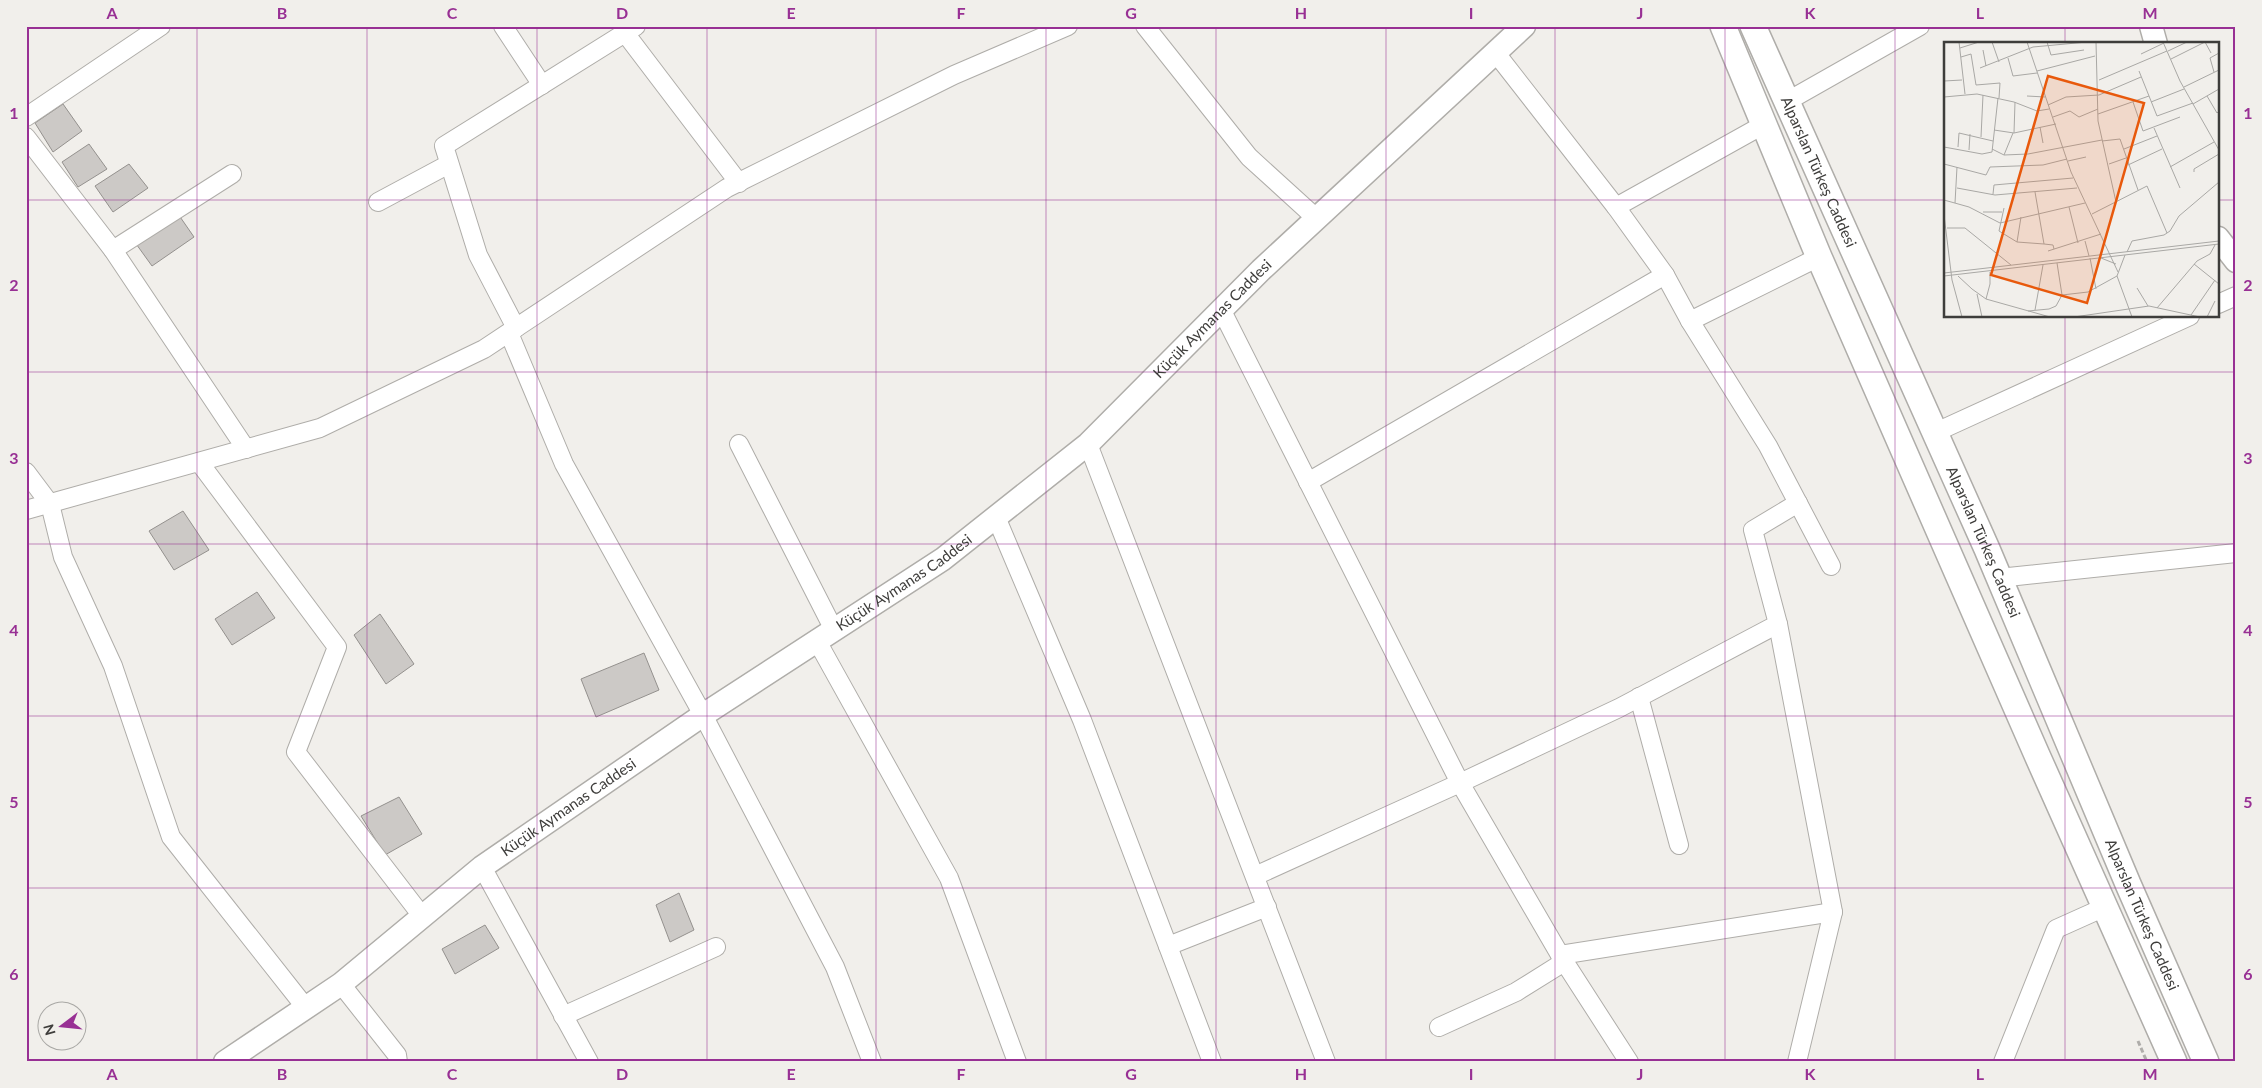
<svg xmlns="http://www.w3.org/2000/svg" width="2262" height="1088" font-family="Lato,sans-serif">
<rect width="100%" height="100%" fill="#f1efeb"/>
<g fill="#ccc9c6" stroke="#94918e">
<polygon points="63,104 82,131 53,152 35,123"/>
<polygon points="89,144 107,169 78,187 62,162"/>
<polygon points="129,164 148,188 113,212 95,186"/>
<polygon points="176,211 194,237 152,266 134,241"/>
<polygon points="183,511 209,550 174,570 149,531"/>
<polygon points="257,592 275,618 232,645 215,619"/>
<polygon points="380,614 414,664 386,684 354,635"/>
<polygon points="644,653 659,690 596,717 581,679"/>
<polygon points="399,797 422,834 385,855 361,816"/>
<polygon points="679,893 694,930 670,942 656,905"/>
<polygon points="485,925 499,948 455,974 442,949"/>
</g>
<g fill="none" stroke-linecap="round" stroke-linejoin="round">
<g stroke="#afada9" stroke-width="20">
<g id="minor">
<polyline points="503,26 542,85"/>
<polyline points="1145,26 1249,157 1316,218"/>
<polyline points="625,33 739,183"/>
<polyline points="1495,52 1616,207 1665,275 1690,321 1768,446 1831,566"/>
<polyline points="1786,102 1920,26"/>
<polyline points="26,117 161,26"/>
<polyline points="26,137 113,250 246,449"/>
<polyline points="378,202 449,164"/>
<polyline points="1616,207 1763,125"/>
<polyline points="113,250 232,174"/>
<polyline points="2218,304 2236,296"/>
<polyline points="1221,309 1460,783 1560,955 1629,1062"/>
<polyline points="1690,321 1819,257"/>
<polyline points="516,328 478,255 444,146 636,26"/>
<polyline points="509,333 564,464 703,715 835,967 872,1062"/>
<polyline points="1934,433 2190,316"/>
<polyline points="739,444 834,630"/>
<polyline points="1088,444 1326,1062"/>
<polyline points="199,462 337,647 296,752 422,916"/>
<polyline points="26,472 50,504 63,557 113,666 171,837 306,1008"/>
<polyline points="1308,482 1665,275"/>
<polyline points="26,510 320,428 484,349 727,188 954,75 1068,26"/>
<polyline points="996,517 1082,720 1212,1062"/>
<polyline points="1999,578 2236,553"/>
<polyline points="1778,624 1833,912 1797,1062"/>
<polyline points="817,641 949,878 1017,1062"/>
<polyline points="1639,697 1679,845"/>
<polyline points="482,867 589,1062"/>
<polyline points="1255,876 1460,783 1619,708 1778,624 1753,530 1798,503"/>
<polyline points="1168,946 1267,907"/>
<polyline points="1560,955 1833,912"/>
<polyline points="341,984 397,1055 398,1062"/>
<polyline points="563,1016 716,947"/>
<polyline points="1439,1027 1516,992 1564,962"/>
<polyline points="2003,1062 2056,929 2105,907"/>
</g>
</g>
<g stroke="#afada9" stroke-width="25">
<g id="tertiary">
<polyline points="2151,26 2156,44"/>
<polyline points="2218,238 2236,261"/>
<path id="s1" d="M225,1062L341,984L482,867L703,715L943,559L1088,444L1261,270L1524,26"/>
</g>
</g>
<g stroke="#afada9" stroke-width="28">
<g id="secondary">
<polyline points="1723,26 1819,257 2037,755 2174,1062"/>
<path id="s2" d="M1753,26L1987,549L2128,884L2206,1062"/>
</g>
</g>
<polyline stroke="#afadaa" stroke-width="3" stroke-dasharray="5 2.5" stroke-linecap="butt" points="2138,1041 2147,1062"/>
<use href="#minor" stroke="#fff" stroke-width="18"/>
<use href="#tertiary" stroke="#fff" stroke-width="22"/>
<use href="#secondary" stroke="#fff" stroke-width="25"/>
</g>
<path fill="none" stroke="#983094" stroke-width="1" stroke-opacity="0.55" d="M197,26V1062M367,26V1062M537,26V1062M707,26V1062M876,26V1062M1046,26V1062M1216,26V1062M1386,26V1062M1555,26V1062M1725,26V1062M1895,26V1062M2065,26V44M26,200H1946M2218,200H2236M2065,316V1062M26,372H2236M26,544H2236M26,716H2236M26,888H2236"/>
<g text-anchor="middle" stroke-width="5" stroke-linejoin="round" paint-order="stroke">
<g font-size="15" fill="#3e3d3b" stroke="#f1efeb">
<text dy="5" stroke="none"><textPath href="#s2" startOffset="160">Alparslan Türkeş Caddesi</textPath></text>
<text dy="5" stroke="none"><textPath href="#s1" startOffset="1239">Küçük Aymanas Caddesi</textPath></text>
<text dy="5" stroke="none"><textPath href="#s2" startOffset="565">Alparslan Türkeş Caddesi</textPath></text>
<text dy="5" stroke="none"><textPath href="#s1" startOffset="832">Küçük Aymanas Caddesi</textPath></text>
<text dy="5" stroke="none"><textPath href="#s1" startOffset="428">Küçük Aymanas Caddesi</textPath></text>
<text dy="5" stroke="none"><textPath href="#s2" startOffset="970">Alparslan Türkeş Caddesi</textPath></text>
</g>
</g>
<g transform="translate(1944 42)">
<rect width="275" height="275" fill="#f1efeb"/>
<path fill="none" stroke="#a9a8a5" stroke-width="1" d="M15,0L21,52M48,0L55,20M83,0L127,130L174,230M103,0L107,13L140,8M152,0L154,79L172,160M219,0L236,39L275,108M16,6L35,0M39,8L42,24M224,9L243,0M197,12L220,1M17,15L27,12L32,43L56,41L55,56M64,16L69,34L93,31M227,17L261,0L267,11M36,26L89,5L143,0M93,29L151,14M195,29L213,74L249,61M270,30L266,16L275,11M155,38L223,9M0,39L18,38M240,45L275,28M83,54L101,55M263,54L273,71L275,69M0,55L33,52L70,60L93,69L105,67M189,60L199,89L236,75M207,60L240,47M249,62L275,47M104,63L122,55L155,53L197,35M154,72L205,54M109,75L126,69L135,75L154,67M96,85L99,101M210,86L236,146M50,88L70,91L112,82M70,91L71,60M37,95L39,53M158,99L176,97L194,148M0,105L38,112L48,110L54,56M14,105L15,91L49,99M48,107L60,113L84,112L158,98M180,107L213,94M25,108L26,92M60,113L69,91M124,119L142,115M0,122L42,133L46,125L99,123L123,117M165,122L182,116M184,123L218,107M226,125L270,100M250,130V127L275,112M13,146L51,153L133,146M91,150L100,202L109,203L110,207M49,152L50,143L129,136M0,158L25,165L56,181L141,161M11,161L13,125M125,165L134,201M60,166L55,189L73,200L100,202M39,170H58M148,172L203,144L223,191M0,173L8,238L18,275M3,186H21L67,223M141,199L145,214M73,200L77,175M104,209L157,192M183,210L188,199L220,193L226,189L235,174L275,140M181,213L173,234L188,275M146,216L152,247M157,216L172,222M113,221L118,253M250,222L275,242M0,231L275,199M0,234L275,202M14,234L28,247M193,246L204,264M28,247L42,257L106,275M33,252L38,275M42,257L46,242V230M213,266L253,219L266,212L271,203M91,268L99,223M84,269L105,267L112,264L118,253L144,250L173,234M247,273L271,238M130,275L205,264L256,275M263,275L271,259"/>
<path fill="#e8590c" fill-opacity="0.15" stroke="#e8590c" stroke-width="2.5" d="M104,34L200,61L143,261L47,233Z"/>
<rect width="275" height="275" fill="none" stroke="#3e3d3b" stroke-width="2.5"/>
</g>
<rect width="2262" height="1088" fill="none" stroke="#f1efeb" stroke-width="55"/>
<g transform="translate(62 1026) rotate(254)"><circle r="24" fill="#f1efeb" stroke="#a9a8a5"/>
<path d="M0-4L9 19L0 12L-9 19Z" fill="#983094"/>
<text y="-8" font-size="14" font-weight="bold" text-anchor="middle" fill="#3e3d3b">N</text>
</g>
<rect x="28" y="28" width="2206" height="1032" fill="none" stroke="#983094" stroke-width="2"/>
<g font-size="16" text-anchor="middle" font-weight="bold" fill="#983094">
<text x="112" y="19">A</text>
<text x="282" y="19">B</text>
<text x="452" y="19">C</text>
<text x="622" y="19">D</text>
<text x="791" y="19">E</text>
<text x="961" y="19">F</text>
<text x="1131" y="19">G</text>
<text x="1301" y="19">H</text>
<text x="1471" y="19">I</text>
<text x="1640" y="19">J</text>
<text x="1810" y="19">K</text>
<text x="1980" y="19">L</text>
<text x="2150" y="19">M</text>
<text x="14" y="119">1</text>
<text x="2248" y="119">1</text>
<text x="14" y="291">2</text>
<text x="2248" y="291">2</text>
<text x="14" y="464">3</text>
<text x="2248" y="464">3</text>
<text x="14" y="636">4</text>
<text x="2248" y="636">4</text>
<text x="14" y="808">5</text>
<text x="2248" y="808">5</text>
<text x="14" y="980">6</text>
<text x="2248" y="980">6</text>
<text x="112" y="1080">A</text>
<text x="282" y="1080">B</text>
<text x="452" y="1080">C</text>
<text x="622" y="1080">D</text>
<text x="791" y="1080">E</text>
<text x="961" y="1080">F</text>
<text x="1131" y="1080">G</text>
<text x="1301" y="1080">H</text>
<text x="1471" y="1080">I</text>
<text x="1640" y="1080">J</text>
<text x="1810" y="1080">K</text>
<text x="1980" y="1080">L</text>
<text x="2150" y="1080">M</text>
</g>
</svg>
